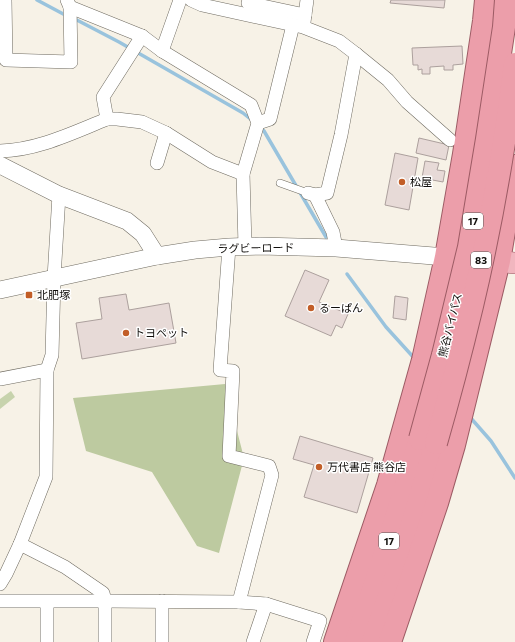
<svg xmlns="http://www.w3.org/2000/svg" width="515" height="642" font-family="Commissioner,'Noto Sans JP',sans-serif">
<rect width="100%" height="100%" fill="#f7f2e7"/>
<polygon fill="#c7d3ad" points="11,391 15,397 0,409 0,399"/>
<polygon fill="#bdcaa0" points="225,384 244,458 219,553 197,546 152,472 86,451 73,398"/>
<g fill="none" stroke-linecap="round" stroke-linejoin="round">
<g stroke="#99c3dd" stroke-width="3.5">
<polyline points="37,0 67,16"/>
<polyline points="73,18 119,42 243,113 253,121"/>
<polyline points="260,128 264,131 326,237"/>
<polyline points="347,274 386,327 415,359"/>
<polyline points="469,416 491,441 515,478"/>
</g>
</g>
<g fill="#e7dad7" stroke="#aca09d">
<polygon points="391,0 445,0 444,8 390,3"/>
<polygon points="462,46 463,64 453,65 453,70 444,70 444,66 430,67 430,74 422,74 422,69 418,70 418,65 413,65 412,48"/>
<polygon points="419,138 449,145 446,160 416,153"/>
<polygon points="395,153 418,158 409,210 385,205"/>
<polygon points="425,161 439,163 437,170 445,171 443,182 422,178"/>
<polygon points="305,270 329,280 319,302 348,314 342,328 336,325 331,336 285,316"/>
<polygon points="126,294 129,310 169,303 176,343 82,359 76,323 102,319 99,298"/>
<polygon points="395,296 408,298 406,320 393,318"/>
<polygon points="300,436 373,458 357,513 304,497 314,465 293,459"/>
</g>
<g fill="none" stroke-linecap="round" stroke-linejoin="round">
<g stroke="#6f6b61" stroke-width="8">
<polyline id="service" points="280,183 308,193"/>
</g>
<g stroke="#6f6b61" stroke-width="14">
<g id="minor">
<polyline points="5,0 6,60 71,62 70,7 67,0"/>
<polyline points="191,0 202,5 303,27 339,41 356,54 388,80 407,102 450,140"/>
<polyline points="248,3 305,15"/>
<polyline points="70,7 142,36 162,51 251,105 258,123 243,174 245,246"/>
<polyline points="304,22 307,0"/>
<polyline points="162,51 180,0"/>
<polyline points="107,119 103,97 142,36"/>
<polyline points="258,123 270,119 293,25"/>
<path d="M0,151C38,150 72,133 107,119H117L142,122L166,133L212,162L243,174"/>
<polyline points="157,163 166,133"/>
<polyline points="308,193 315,195 327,193 341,135 356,54"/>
<polyline points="315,195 333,232 336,248"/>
<polyline points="229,247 220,370 233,371 229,456 269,466 272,475 239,602"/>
<polyline points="0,379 47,370"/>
<polyline points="20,544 65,567 103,593 105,601 105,642"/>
<polyline points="0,584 6,574 20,544 39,495 46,477 47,370 52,355 54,278 59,195"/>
<polyline points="0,601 105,601 239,602 266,604 320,621 313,642"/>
<polyline points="47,642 47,602"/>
<polyline points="162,642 162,601"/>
<polyline points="253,642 266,604"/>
</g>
</g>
<g stroke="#6f6b61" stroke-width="18">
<g id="tertiary">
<polyline points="0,165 59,195 127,221 143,234 157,256"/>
<polyline points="0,290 157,256 195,250 229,247 260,246 336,248 446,257"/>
</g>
</g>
<g stroke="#9c5b64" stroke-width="22">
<polyline id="primary" points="482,260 515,263"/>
</g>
<g stroke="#9c5b64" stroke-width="24">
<g id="trunk">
<polyline points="335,642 388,485 423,360 446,257 464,154 484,21 486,0"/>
<polyline points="356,642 383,560 420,439"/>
<polyline points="373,642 401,562 436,443"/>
<polyline points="390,642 437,503 454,445 499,261 515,166"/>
</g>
</g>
<use href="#service" stroke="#fff" stroke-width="7"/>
<use href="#minor" stroke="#fff" stroke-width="13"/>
<use href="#tertiary" stroke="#fff" stroke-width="17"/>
<use href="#primary" stroke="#f1b6bf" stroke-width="21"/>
<use href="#trunk" stroke="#ec9eaa" stroke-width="22"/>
<g stroke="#9c5b64" stroke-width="24" stroke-linecap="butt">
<g id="trunk-bridge">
<polyline points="420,439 443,355 469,247 487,139 504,27 506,0"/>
<path d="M436,443C449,398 461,352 472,306C491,226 505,145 515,64"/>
</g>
</g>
<use href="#trunk-bridge" stroke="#ec9eaa" stroke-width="22"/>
</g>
<g fill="#c25e28" stroke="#fff" stroke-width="1.5">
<circle cx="402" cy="182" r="4"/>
<rect x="25" y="291" width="8" height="8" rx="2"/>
<circle cx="311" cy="308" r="4"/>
<circle cx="126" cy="333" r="4"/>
<circle cx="319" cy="467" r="4"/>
</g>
<g text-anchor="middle" stroke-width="3" stroke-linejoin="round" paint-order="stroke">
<g fill="#fff" stroke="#585654" stroke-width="1">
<rect x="463" y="213" width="20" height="16" rx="3"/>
<rect x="471" y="252" width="20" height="16" rx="3"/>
<rect x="379" y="533" width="20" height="16" rx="3"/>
</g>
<g font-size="10" font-weight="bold" fill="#100e0b">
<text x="473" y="225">17</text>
<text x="481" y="264">83</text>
<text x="389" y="545">17</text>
</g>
<g font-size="11" fill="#100e0b" stroke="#fff" text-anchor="start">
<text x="410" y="186">松屋</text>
<text x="37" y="299">北肥塚</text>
<text x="319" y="312">るーぱん</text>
<text x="134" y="337">トヨペット</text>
<text x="327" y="471">万代書店 熊谷店</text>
</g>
<g font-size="11" fill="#100e0b" stroke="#fff">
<text transform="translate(256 248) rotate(-1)" y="4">ラグビーロード</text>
<text transform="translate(450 325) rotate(-76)" y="4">熊谷バイパス</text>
</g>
</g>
</svg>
